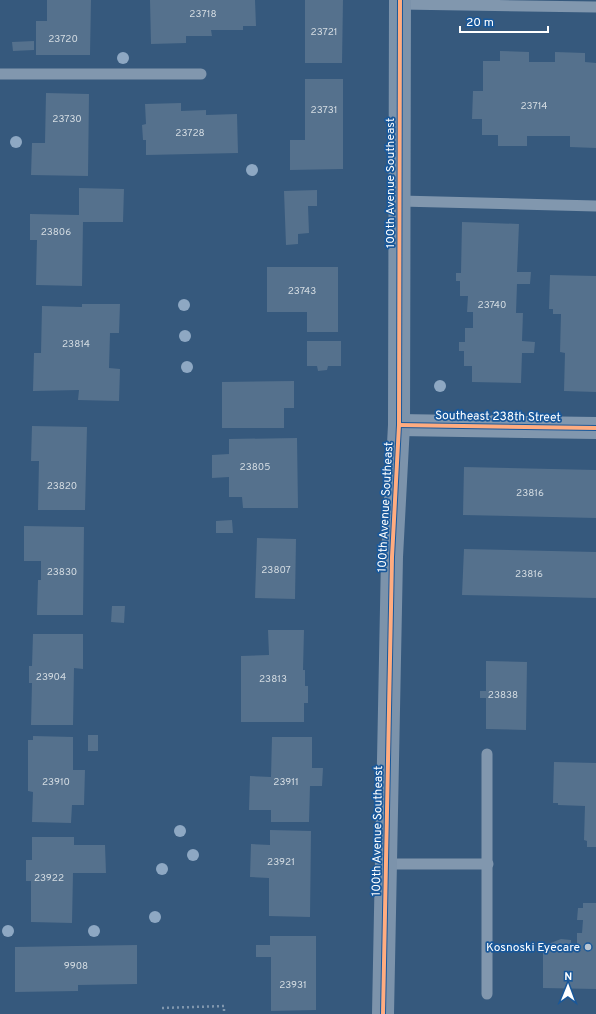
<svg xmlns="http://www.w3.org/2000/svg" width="596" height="1014" font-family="Overpass,sans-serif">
<rect width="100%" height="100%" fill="#36597d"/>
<g fill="#55718d">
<polygon points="47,0 91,0 90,55 36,55 36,21 47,21"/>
<polygon points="150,0 255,0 256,26 243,26 243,30 211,30 212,36 186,36 186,43 151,44"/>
<polygon points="305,0 343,0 342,63 305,63"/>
<polygon points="34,41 34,50 13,51 12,42"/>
<polygon points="500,51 529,52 529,62 555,62 555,52 585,53 585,62 596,63 596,148 570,147 570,136 527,136 527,146 498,146 498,135 482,135 482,119 472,119 473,91 483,91 483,61 500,61"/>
<polygon points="305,79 343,79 343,169 290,170 290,140 305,140"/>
<polygon points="46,93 89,94 88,176 31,175 32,143 45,143"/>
<polygon points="181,103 181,111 206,110 206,115 237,114 238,153 146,155 146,140 143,140 142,125 146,124 145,104"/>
<polygon points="79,188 124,189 123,222 83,222 82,286 36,285 37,240 30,240 30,214 79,215"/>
<polygon points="317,190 317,206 308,206 309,233 298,234 298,244 286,245 284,191"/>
<polygon points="462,222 519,224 517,272 531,272 530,284 517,284 516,313 523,313 522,341 535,342 534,353 522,353 521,383 472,382 472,366 464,366 464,351 459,351 459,342 465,342 465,328 473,328 473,312 467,312 468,296 460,296 460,281 456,281 456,273 461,273"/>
<polygon points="267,267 338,267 338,332 307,332 307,312 267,312"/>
<polygon points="550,275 596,276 596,392 564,391 565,353 560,352 561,314 553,314 553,309 549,309"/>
<polygon points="82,304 120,304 119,333 110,333 109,368 120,369 119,401 78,400 79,390 33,391 34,353 41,353 42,306 82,307"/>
<polygon points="307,341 341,341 341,366 328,366 327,370 318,371 317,366 307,366"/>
<polygon points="294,381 294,408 284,408 284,428 222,428 222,382"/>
<polygon points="32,426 87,427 85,510 38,510 39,461 31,461"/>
<polygon points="297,438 298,508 243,508 242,497 229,497 229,477 212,478 212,455 229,454 229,439"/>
<polygon points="464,467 596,470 596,518 463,515"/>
<polygon points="232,520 233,533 216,533 216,521"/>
<polygon points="24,526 84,527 83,615 37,615 38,580 41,580 41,561 24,561"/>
<polygon points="257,538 296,539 295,599 255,598"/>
<polygon points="464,549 596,552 596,598 462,595"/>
<polygon points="112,606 125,606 124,623 111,622"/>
<polygon points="268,630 304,630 303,670 305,670 305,686 308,686 308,703 304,703 304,722 241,722 241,656 269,655"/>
<polygon points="33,634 83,634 83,669 74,668 73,725 31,725 32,683 29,683 29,666 32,666"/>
<polygon points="486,661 527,662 526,730 486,729 486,698 480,698 480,691 486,691"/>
<rect x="88" y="735" width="10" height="16"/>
<polygon points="33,736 73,737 73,770 85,770 84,805 72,805 71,823 32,822 33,792 28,791 28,740 33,740"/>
<polygon points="272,737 312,737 312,768 323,768 322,786 310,786 309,822 271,822 271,810 249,810 250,776 271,777"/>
<polygon points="554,762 596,763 596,847 587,847 587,841 584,840 585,806 558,805 558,803 553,803"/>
<polygon points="270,830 311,831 310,917 269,916 269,878 250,877 251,844 270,845"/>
<polygon points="32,837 74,837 74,845 105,845 106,873 73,873 72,923 31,922 31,881 26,881 26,860 32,860"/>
<polygon points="583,903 596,903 596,989 543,988 543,946 561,939 571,940 571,943 577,944 577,933 582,933 583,920 577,920 578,908 583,908"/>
<polygon points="270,936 316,936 316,1010 271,1011 271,957 256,957 256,945 270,945"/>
<polygon points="137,945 137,984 78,985 78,991 15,992 15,947"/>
</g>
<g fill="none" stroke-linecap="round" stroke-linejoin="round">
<polyline stroke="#8197ae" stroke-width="2.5" stroke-dasharray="2 3" stroke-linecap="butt" points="162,1008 224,1006 224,1014"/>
<g stroke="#8197ae" stroke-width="11">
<polyline points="400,4 596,7"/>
<polyline points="0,74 201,74"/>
<polyline points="400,201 596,206"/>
<polyline points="386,864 488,864"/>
<polyline points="487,994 487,754"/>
</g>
<polyline stroke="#8197ae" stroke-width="22" points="399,425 596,428"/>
<polyline stroke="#7c93ab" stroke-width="22" points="383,1014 392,557 399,425 400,0"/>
<g stroke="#19589a" stroke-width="6">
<g id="cycleway">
<polyline points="399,425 596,428"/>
<polyline points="383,1014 392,557 399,425 400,0"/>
</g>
</g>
<use href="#cycleway" stroke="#ffac80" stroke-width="4"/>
</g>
<g fill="#8ea8c3">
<circle cx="123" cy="58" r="6"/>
<circle cx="16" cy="142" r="6"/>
<circle cx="252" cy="170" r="6"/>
<circle cx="184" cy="305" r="6"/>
<circle cx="185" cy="336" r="6"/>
<circle cx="187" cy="367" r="6"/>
<circle cx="440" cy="386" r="6"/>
<circle cx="180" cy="831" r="6"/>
<circle cx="193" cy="855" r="6"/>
<circle cx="162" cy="869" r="6"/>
<circle cx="155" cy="917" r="6"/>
<circle cx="8" cy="931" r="6"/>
<circle cx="94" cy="931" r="6"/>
</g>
<circle fill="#b9c5d2" stroke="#19589a" stroke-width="1.5" cx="588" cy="947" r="4"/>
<g text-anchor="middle" stroke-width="3.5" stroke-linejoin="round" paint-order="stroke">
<g font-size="10" fill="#d4dce2">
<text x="203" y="17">23718</text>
<text x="324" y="35">23721</text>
<text x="63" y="42">23720</text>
<text x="534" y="109">23714</text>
<text x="324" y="113">23731</text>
<text x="67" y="122">23730</text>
<text x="190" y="136">23728</text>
<text x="56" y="235">23806</text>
<text x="302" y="294">23743</text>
<text x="492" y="308">23740</text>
<text x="76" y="347">23814</text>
<text x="255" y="470">23805</text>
<text x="62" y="489">23820</text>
<text x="530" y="496">23816</text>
<text x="276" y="573">23807</text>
<text x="62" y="575">23830</text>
<text x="529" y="577">23816</text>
<text x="51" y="680">23904</text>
<text x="273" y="682">23813</text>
<text x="503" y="698">23838</text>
<text x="56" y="785">23910</text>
<text x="286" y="785">23911</text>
<text x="281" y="865">23921</text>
<text x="49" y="881">23922</text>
<text x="76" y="969">9908</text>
<text x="293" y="988">23931</text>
</g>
<g font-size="12" fill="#fff" stroke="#19589a">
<text transform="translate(390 183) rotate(-90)" y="4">100th Avenue Southeast</text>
<text transform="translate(498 416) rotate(1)" y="4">Southeast 238th Street</text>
<text transform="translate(385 507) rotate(-87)" y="4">100th Avenue Southeast</text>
<text transform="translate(377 831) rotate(-89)" y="4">100th Avenue Southeast</text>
</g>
<g font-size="12" fill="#fff" stroke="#19589a" text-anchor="end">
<text x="580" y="951">Kosnoski Eyecare</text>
</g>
</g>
<g transform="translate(568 986) rotate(1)" stroke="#19589a" stroke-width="3" paint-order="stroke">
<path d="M0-3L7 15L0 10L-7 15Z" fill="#ffffff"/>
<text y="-6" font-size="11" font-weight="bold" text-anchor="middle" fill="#ffffff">N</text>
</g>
<path d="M460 26v6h88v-6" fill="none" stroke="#ffffff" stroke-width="2"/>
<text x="466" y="26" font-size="12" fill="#ffffff" stroke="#19589a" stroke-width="3" paint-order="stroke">20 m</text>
</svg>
